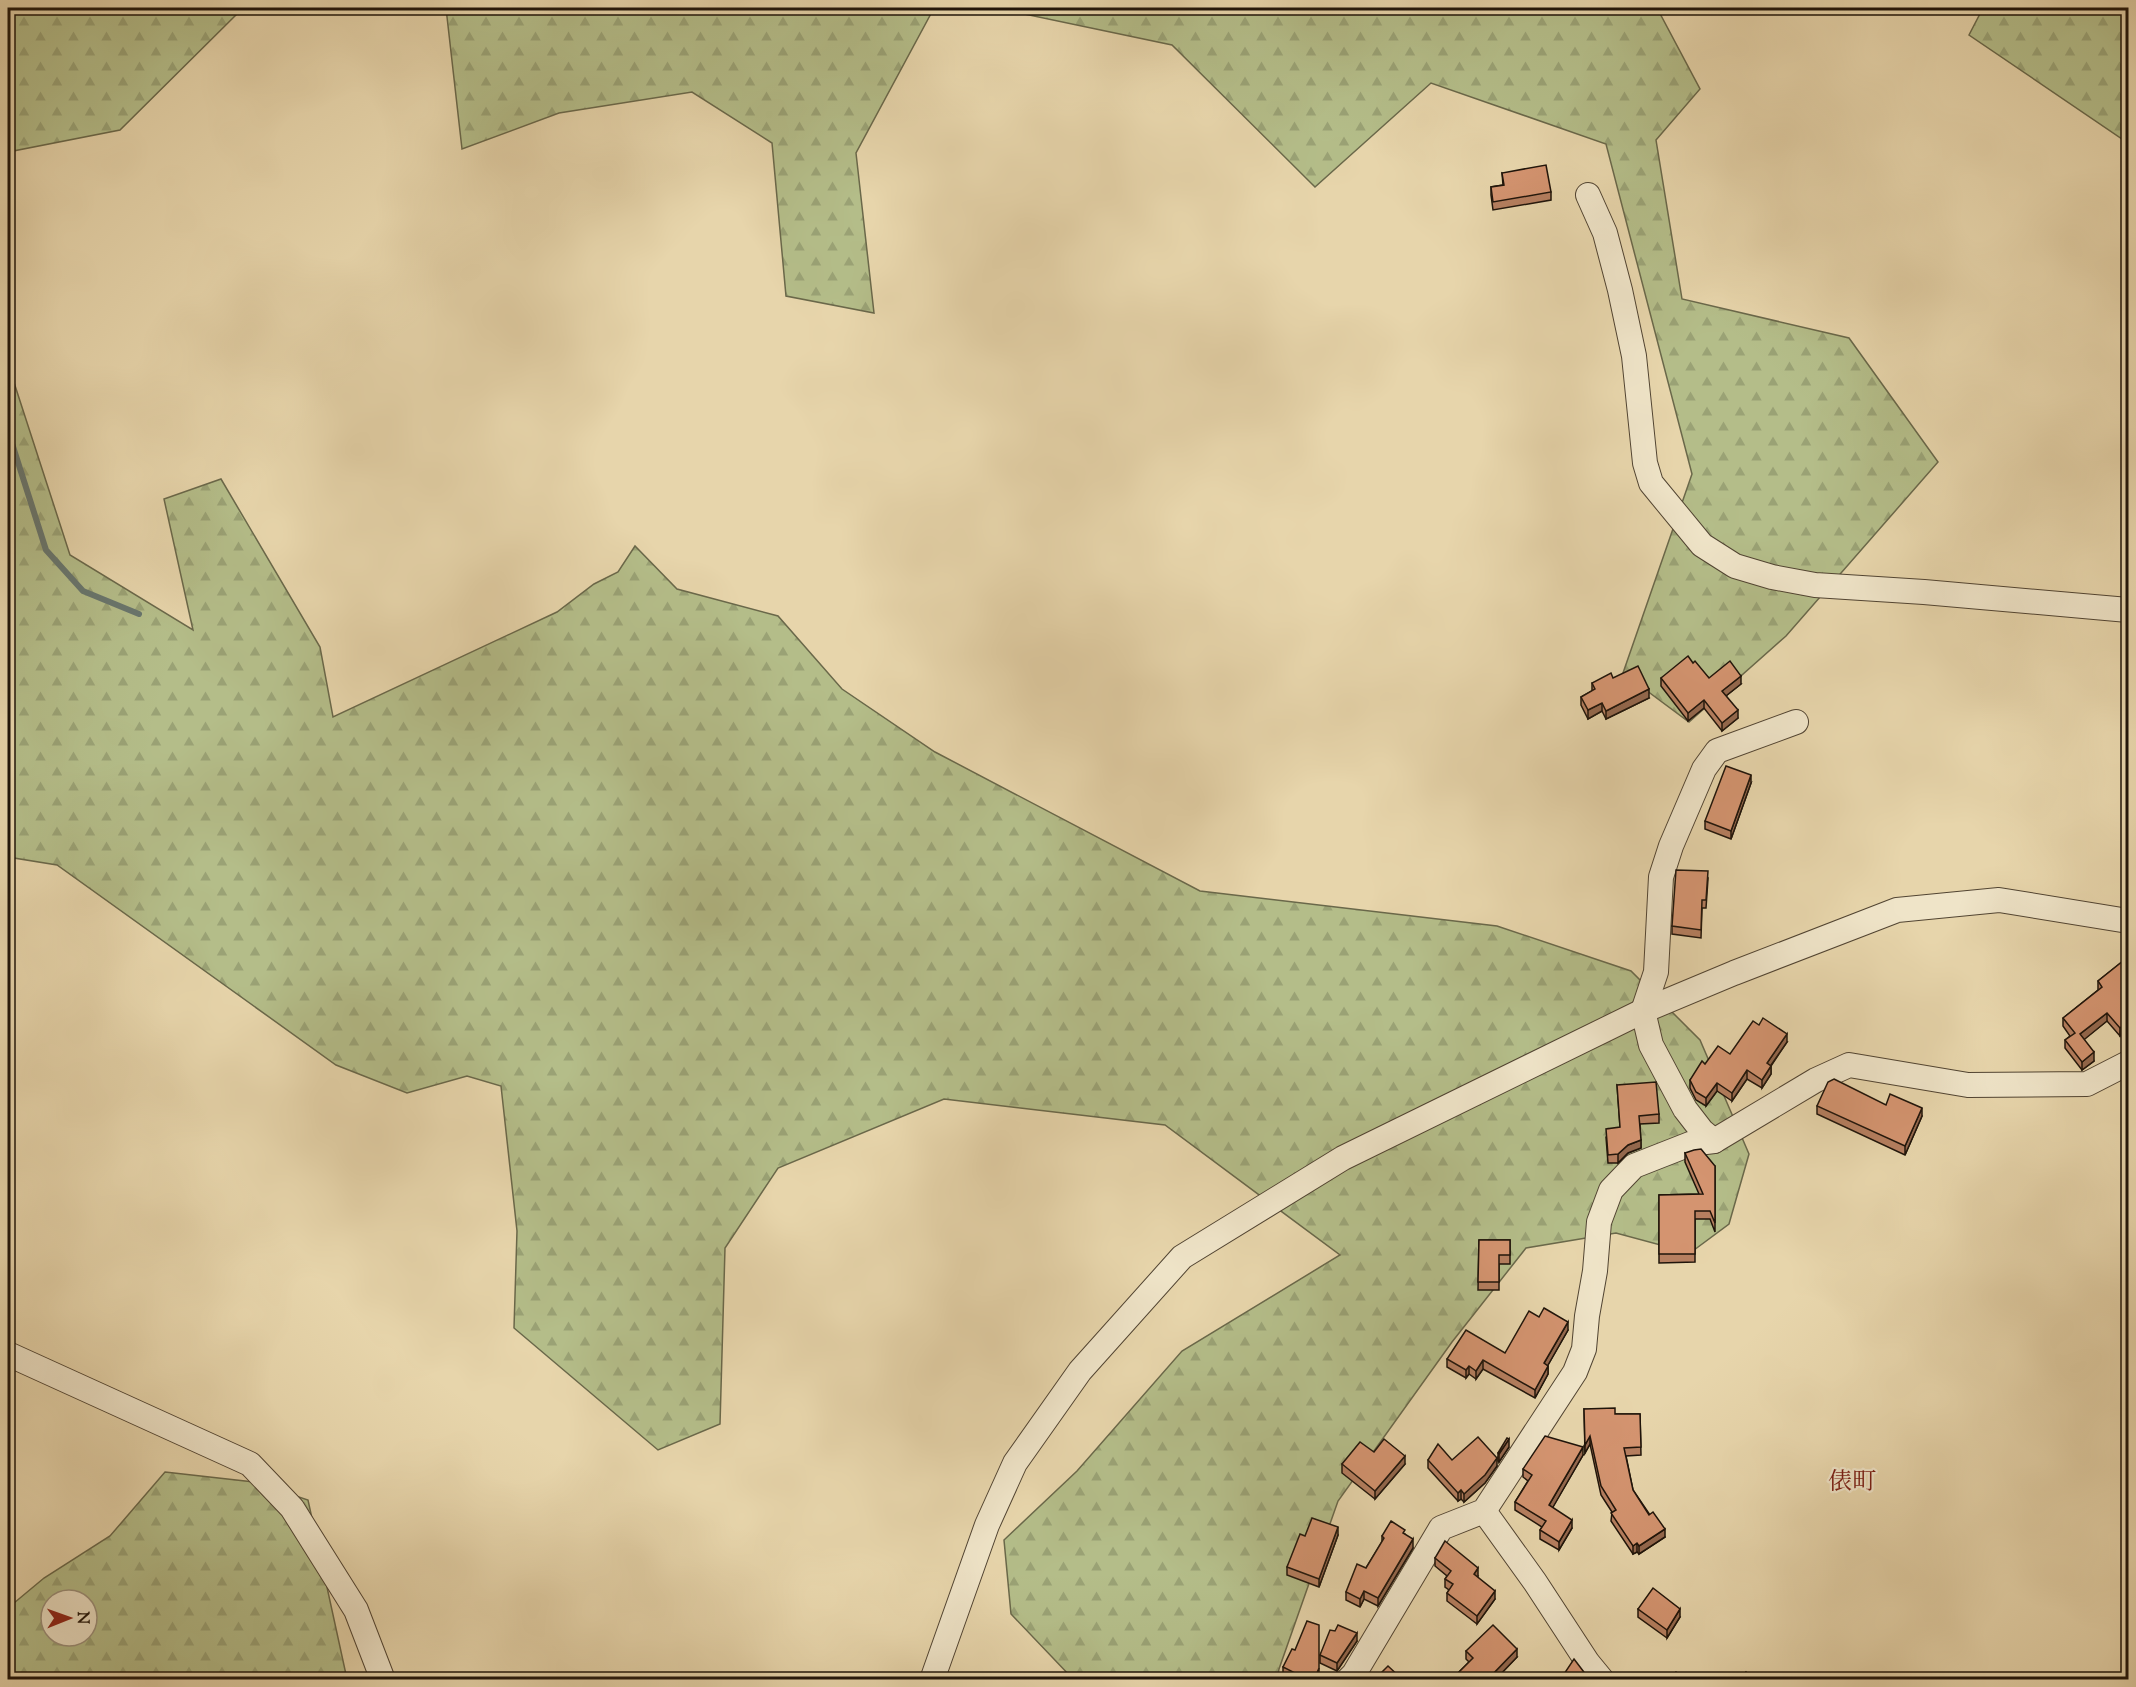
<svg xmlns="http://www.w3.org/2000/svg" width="2136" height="1687" font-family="'Sorts Mill Goudy','Noto Serif JP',serif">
<defs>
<pattern id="forest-firs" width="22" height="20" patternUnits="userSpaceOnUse" patternTransform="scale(1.5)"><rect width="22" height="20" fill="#b4bd89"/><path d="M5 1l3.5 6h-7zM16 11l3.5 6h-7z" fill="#9aa275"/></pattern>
</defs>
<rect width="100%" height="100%" fill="#e7d5ab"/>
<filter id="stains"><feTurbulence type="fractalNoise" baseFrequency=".00333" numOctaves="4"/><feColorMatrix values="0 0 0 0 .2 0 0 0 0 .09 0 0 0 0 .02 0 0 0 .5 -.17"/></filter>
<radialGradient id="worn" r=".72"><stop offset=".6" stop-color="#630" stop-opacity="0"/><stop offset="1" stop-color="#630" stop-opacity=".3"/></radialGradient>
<g fill="url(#forest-firs)" stroke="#6a684a" stroke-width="1.5" fill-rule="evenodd">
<polygon points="8,8 243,8 120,130 8,152"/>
<polygon points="446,8 934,8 856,153 874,313 786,296 772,143 692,92 559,113 462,149"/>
<polygon points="996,8 1657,8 1700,89 1656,140 1682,299 1849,338 1938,462 1786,636 1689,722 1623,673 1692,474 1606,144 1431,83 1315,187 1172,45"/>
<polygon points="1983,8 2128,8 2128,143 1969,35"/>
<polygon points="8,364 70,555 193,630 164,499 221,479 320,647 333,717 557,612 594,584 618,572 635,546 677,589 778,616 842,689 935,752 1200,891 1497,926 1631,971 1700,1040 1749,1154 1729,1224 1690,1253 1616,1233 1526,1248 1452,1342 1338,1501 1279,1669 1277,1679 1073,1679 1011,1614 1004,1540 1077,1471 1182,1351 1340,1255 1165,1125 944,1099 778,1168 725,1248 720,1424 658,1450 514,1328 517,1231 501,1086 467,1076 407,1093 336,1065 57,865 8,857"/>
<path d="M165,1472L254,1482L308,1500L347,1679L8,1680V1608L44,1578L110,1536ZM51,1600H87V1636H51Z"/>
</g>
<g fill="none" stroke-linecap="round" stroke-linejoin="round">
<polyline stroke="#68766e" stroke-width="6" points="8,431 46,550 83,591 139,614"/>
<g stroke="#514432" stroke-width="26">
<g id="minor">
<polyline points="1588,195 1605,233 1620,290 1634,356 1645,463 1651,483 1702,545 1735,566 1772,577 1815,585 1924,592 2128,610"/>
<polyline points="1714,1141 1702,1131 1685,1109 1651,1045 1643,1011 1656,972 1661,877 1671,846 1704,769 1717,751 1796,722"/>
<polyline points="8,1354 250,1464 292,1508 356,1610 383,1680"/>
<polyline points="1484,1511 1535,1582 1588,1663 1602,1680"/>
<polyline points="932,1680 987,1525 1015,1463 1080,1371 1182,1257 1343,1158 1643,1011 1734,973 1897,910 1999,900 2128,921"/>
<polyline points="1348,1680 1354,1674 1441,1528 1484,1511 1575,1372 1584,1349 1587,1316 1595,1271 1599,1222 1611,1190 1634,1166 1690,1144 1714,1141 1816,1080 1849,1065 1968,1085 2087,1084 2128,1063"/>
</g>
</g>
<use href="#minor" stroke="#efe4c8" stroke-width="24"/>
</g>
<g fill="#b67f60" stroke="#1f140a" stroke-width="1.5">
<polygon points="1502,173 1551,192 1551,200 1493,210 1491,195 1491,187 1503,185"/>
<polygon points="1693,663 1709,678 1741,684 1726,696 1738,718 1722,731 1704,708 1688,721 1661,686 1661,678"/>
<polygon points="1613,678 1649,698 1606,719 1602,711 1588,719 1581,705 1581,697 1592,691 1592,683"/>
<polygon points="1751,783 1731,839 1705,829 1705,821"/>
<polygon points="1708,879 1706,908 1702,908 1701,938 1672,934 1672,926"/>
<polygon points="2128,957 2120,1036 2107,1021 2084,1039 2094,1061 2082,1070 2065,1048 2065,1040 2070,1036 2063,1026 2063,1018 2098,990 2098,981"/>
<polygon points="1787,1042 1771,1066 1771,1074 1762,1088 1747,1079 1732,1101 1717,1091 1706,1106 1696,1100 1690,1088 1690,1080 1705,1064 1730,1054"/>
<polygon points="1617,1085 1659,1114 1659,1123 1640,1124 1641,1148 1628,1153 1618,1163 1608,1163 1606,1137 1620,1127"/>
<polygon points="1886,1105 1922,1116 1905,1155 1817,1114 1817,1106"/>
<polygon points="1685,1153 1715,1166 1715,1232 1710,1219 1695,1219 1695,1262 1659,1263 1659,1195 1699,1194 1685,1162"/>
<polygon points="1479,1240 1510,1240 1510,1264 1499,1264 1499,1290 1478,1290"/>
<polygon points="1539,1317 1568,1330 1548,1365 1548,1374 1535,1398 1483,1369 1476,1379 1469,1374 1466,1378 1447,1367 1447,1359 1505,1353"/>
<polygon points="1584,1409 1615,1414 1640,1414 1641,1455 1626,1456 1633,1490 1665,1537 1639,1554 1637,1552 1633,1554 1611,1521 1612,1512 1601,1495 1590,1444 1585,1453"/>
<polygon points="1509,1447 1499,1462 1498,1461 1498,1453"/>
<polygon points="1374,1452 1405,1464 1375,1499 1342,1473 1342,1464"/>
<polygon points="1583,1455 1552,1508 1572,1528 1559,1550 1540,1539 1540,1530 1542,1527 1515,1510 1515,1502 1528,1481 1523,1477 1523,1469"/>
<polygon points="1428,1460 1452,1460 1497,1466 1485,1483 1464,1502 1461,1499 1458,1501 1428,1468"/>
<polygon points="1405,1534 1413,1548 1378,1606 1364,1599 1360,1607 1346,1600 1346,1592 1366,1568 1382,1542 1382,1536"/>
<polygon points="1338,1535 1319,1587 1287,1575 1287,1567 1305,1536"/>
<polygon points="1435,1558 1478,1576 1477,1577 1495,1599 1477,1624 1447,1601 1447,1593 1449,1590 1445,1587 1445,1579 1447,1576 1435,1566"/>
<polygon points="1638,1609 1680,1617 1667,1638 1638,1617"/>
<polygon points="1335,1631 1357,1641 1337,1671 1320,1663 1320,1655"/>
<polygon points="1466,1651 1517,1657 1495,1680 1453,1680 1453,1678 1469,1662 1466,1659"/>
<polygon points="1283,1667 1319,1677 1290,1679 1283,1676"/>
<polygon points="1564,1674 1590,1680 1564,1680"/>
</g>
<g fill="#94684e" stroke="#1f140a" stroke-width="1.5">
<polygon points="1741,676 1741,684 1722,699 1722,691"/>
<polygon points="1649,689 1649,698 1606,719 1606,711"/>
<polygon points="1704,700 1704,708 1688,721 1688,713"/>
<polygon points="1602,703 1602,711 1588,719 1588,710"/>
<polygon points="1738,710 1738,718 1722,731 1722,723"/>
<polygon points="1751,775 1751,783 1731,839 1731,831"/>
<polygon points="2107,1013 2107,1021 2080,1043 2080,1034"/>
<polygon points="2128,1021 2128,1030 2120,1036 2120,1028"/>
<polygon points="1787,1034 1787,1042 1767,1071 1767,1063"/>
<polygon points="2094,1052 2094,1061 2082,1070 2082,1062"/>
<polygon points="1771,1066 1771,1074 1762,1088 1762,1080"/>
<polygon points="1747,1070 1747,1079 1732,1101 1732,1093"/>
<polygon points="1717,1083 1717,1091 1706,1106 1706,1098"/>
<polygon points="1922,1108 1922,1116 1905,1155 1905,1146"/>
<polygon points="1641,1140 1641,1148 1628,1153 1618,1163 1618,1154 1628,1145"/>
<polygon points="1568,1322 1568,1330 1544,1372 1544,1363"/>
<polygon points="1483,1360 1483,1369 1476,1379 1476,1371"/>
<polygon points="1469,1366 1469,1374 1466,1378 1466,1370"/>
<polygon points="1548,1366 1548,1374 1535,1398 1535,1390"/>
<polygon points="1590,1436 1590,1444 1585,1453 1585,1445"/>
<polygon points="1509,1439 1509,1447 1499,1462 1499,1454"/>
<polygon points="1583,1447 1583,1455 1549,1514 1549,1505"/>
<polygon points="1405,1456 1405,1464 1375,1499 1375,1491"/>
<polygon points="1497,1458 1497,1466 1485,1483 1464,1502 1464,1494"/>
<polygon points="1461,1490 1461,1499 1458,1501 1458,1493"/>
<polygon points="1572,1520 1572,1528 1559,1550 1559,1542"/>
<polygon points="1338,1527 1338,1535 1319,1587 1319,1579"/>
<polygon points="1665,1529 1665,1537 1639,1554 1639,1546"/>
<polygon points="1413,1539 1413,1548 1378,1606 1378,1598"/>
<polygon points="1637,1543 1637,1552 1633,1554 1633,1546"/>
<polygon points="1478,1568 1478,1576 1474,1582 1474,1574"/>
<polygon points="1364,1591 1364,1599 1360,1607 1360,1599"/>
<polygon points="1495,1591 1495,1599 1477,1624 1477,1616"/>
<polygon points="1680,1609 1680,1617 1667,1638 1667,1630"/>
<polygon points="1357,1633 1357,1641 1337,1671 1337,1663"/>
<polygon points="1517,1649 1517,1657 1495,1680 1487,1680"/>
<polygon points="1319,1668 1319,1677 1318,1680 1314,1680"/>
</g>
<g fill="#d49470" stroke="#1f140a" stroke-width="1.5">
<polygon points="1546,165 1551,192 1493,202 1491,187 1504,185 1502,173"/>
<polygon points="1688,656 1693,663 1695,661 1709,678 1730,661 1741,676 1722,691 1738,710 1722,723 1704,700 1688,713 1661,678"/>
<polygon points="1638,666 1649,689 1606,711 1602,703 1588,710 1581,697 1595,689 1592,683 1611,673 1613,678"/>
<polygon points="1726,766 1751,775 1731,831 1705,821"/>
<polygon points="1676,870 1708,871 1706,900 1702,900 1701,930 1672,926"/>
<polygon points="2128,957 2128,1021 2120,1028 2107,1013 2080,1034 2094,1052 2082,1062 2065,1040 2075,1033 2063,1018 2102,987 2098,981"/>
<polygon points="1763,1018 1787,1034 1767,1063 1771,1066 1762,1080 1747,1070 1732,1093 1717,1083 1706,1098 1696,1092 1690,1080 1702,1061 1705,1064 1718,1046 1730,1054 1753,1021 1759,1025"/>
<polygon points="1834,1079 1886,1105 1890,1094 1922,1108 1905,1146 1817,1106 1828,1082"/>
<polygon points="1656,1082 1659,1114 1639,1116 1641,1140 1628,1145 1618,1154 1608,1155 1606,1129 1620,1127 1617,1085"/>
<polygon points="1701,1149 1715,1166 1715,1223 1710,1211 1695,1211 1695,1254 1659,1254 1659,1195 1703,1194 1685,1153 1694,1150"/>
<polygon points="1479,1240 1510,1240 1510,1255 1499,1255 1499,1282 1478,1282"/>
<polygon points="1544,1308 1568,1322 1544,1363 1548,1366 1535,1390 1483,1360 1476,1371 1469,1366 1466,1370 1447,1359 1466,1330 1505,1353 1529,1311 1539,1317"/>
<polygon points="1615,1408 1615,1414 1640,1414 1641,1447 1624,1448 1633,1490 1649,1515 1653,1512 1665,1529 1639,1546 1637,1543 1633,1546 1611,1513 1616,1510 1601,1486 1590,1436 1585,1445 1584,1409"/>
<polygon points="1545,1436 1583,1447 1549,1505 1572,1520 1559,1542 1540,1530 1546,1521 1515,1502 1532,1475 1523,1469"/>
<polygon points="1478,1437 1497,1458 1485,1475 1464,1494 1461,1490 1458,1493 1428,1460 1438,1444 1452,1460"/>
<polygon points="1507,1438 1509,1439 1499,1454 1498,1453"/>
<polygon points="1384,1439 1405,1456 1375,1491 1342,1464 1360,1442 1374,1452"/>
<polygon points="1312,1518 1338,1527 1319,1579 1287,1567 1300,1534 1305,1536"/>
<polygon points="1391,1521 1405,1530 1403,1533 1413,1539 1378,1598 1364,1591 1360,1599 1346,1592 1357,1564 1366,1568 1384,1538 1382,1536"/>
<polygon points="1445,1541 1478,1568 1474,1574 1495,1591 1477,1616 1447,1593 1453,1584 1445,1579 1451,1571 1435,1558"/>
<polygon points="1653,1588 1680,1609 1667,1630 1638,1609"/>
<polygon points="1307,1621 1319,1625 1319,1668 1314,1680 1290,1680 1295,1673 1283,1667 1292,1649 1295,1650"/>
<polygon points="1338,1625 1357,1633 1337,1663 1320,1655 1330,1630 1335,1631"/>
<polygon points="1493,1625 1517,1649 1487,1680 1454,1680 1453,1678 1473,1658 1466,1651"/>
<polygon points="1574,1659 1590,1680 1569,1680 1570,1678 1564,1674"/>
<polygon points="1388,1666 1403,1680 1374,1680"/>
<polygon points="1676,1672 1686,1680 1670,1680"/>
<polygon points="1746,1672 1753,1680 1739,1680"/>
</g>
<g text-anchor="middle" stroke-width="4.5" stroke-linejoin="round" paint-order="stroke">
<g font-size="24" fill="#7a1f14" stroke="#efe4c8">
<text x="1852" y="1489">俵町</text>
</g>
</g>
<rect width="2136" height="1687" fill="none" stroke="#e7d5ab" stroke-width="30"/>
<rect x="9" y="9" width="2118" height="1669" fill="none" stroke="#1f140a" stroke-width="3"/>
<rect x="15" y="15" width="2106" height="1657" fill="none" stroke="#1f140a" stroke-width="1.5"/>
<g transform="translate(69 1618) rotate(89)"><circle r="28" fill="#efe4c8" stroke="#9c917c" stroke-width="1.5"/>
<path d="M0-4.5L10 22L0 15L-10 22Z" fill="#8f2418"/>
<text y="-9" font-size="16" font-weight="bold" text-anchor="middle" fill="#1f140a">N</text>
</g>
<rect width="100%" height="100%" filter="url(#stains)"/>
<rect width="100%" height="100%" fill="url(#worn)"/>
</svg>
